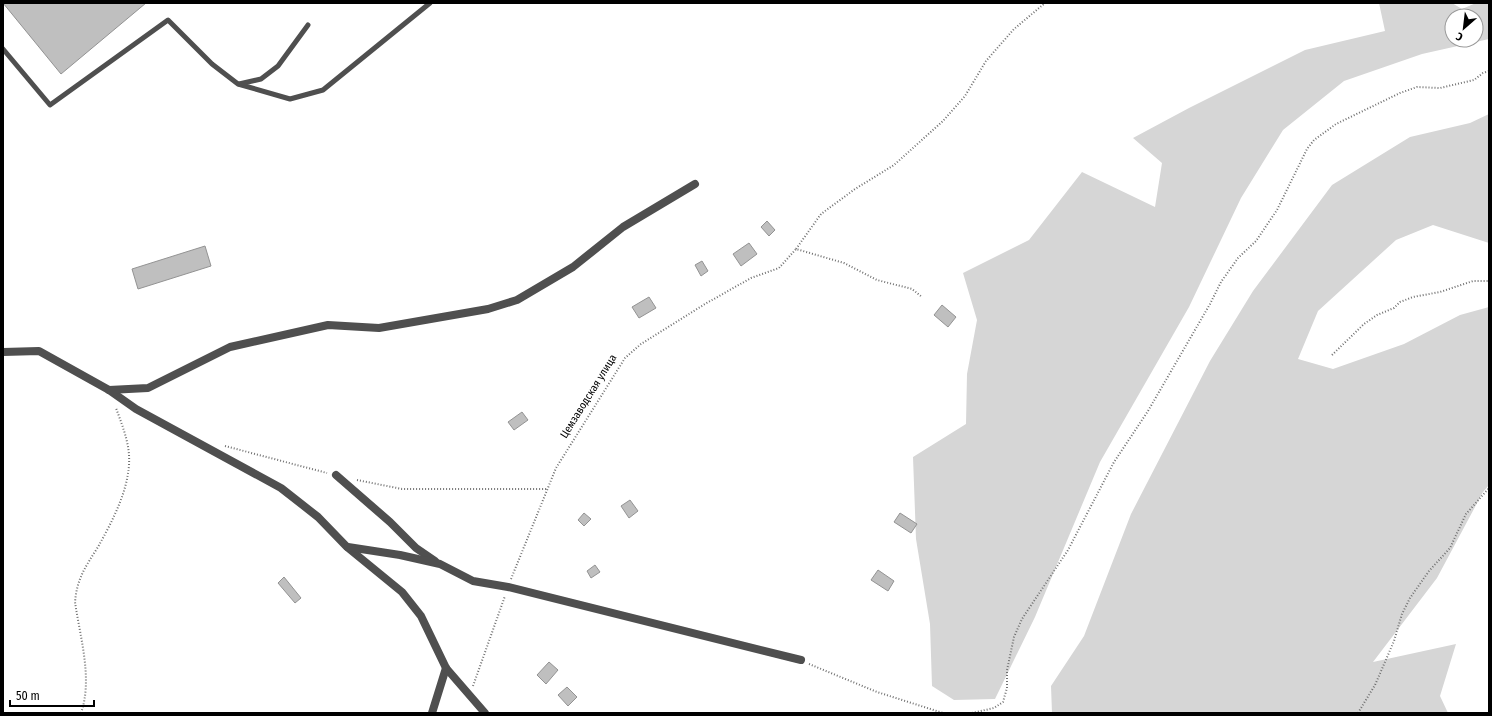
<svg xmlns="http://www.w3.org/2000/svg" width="1492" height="716" font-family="'Fira Sans Condensed',sans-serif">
<rect width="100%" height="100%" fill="#fff"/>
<g fill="#d6d6d6" fill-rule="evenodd">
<path d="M1379,3H1452L1462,9L1476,3H1489V39L1422,54L1344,81L1283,130L1241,198L1189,307L1100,462L1035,617L995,699L954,700L932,686L930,624L916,539L913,457L966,424L967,374L977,320L963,273L1029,240L1082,172L1155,207L1162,163L1133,138L1189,108L1305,50L1385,31ZM1452,16H1476V40H1452Z"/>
<polygon points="1489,114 1489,243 1433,225 1396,240 1318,311 1298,359 1333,369 1404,344 1460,315 1489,307 1489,485 1483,492 1437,578 1373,662 1456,644 1440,696 1448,713 1052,713 1051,686 1084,636 1131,514 1210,361 1253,291 1332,185 1410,137 1470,123"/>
</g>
<g fill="#bfbfbf" stroke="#939393">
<polygon points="3,3 146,3 61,74"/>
<polygon points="767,221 775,230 769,236 761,227"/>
<polygon points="749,243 757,254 741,266 733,254"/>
<polygon points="205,246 211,266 138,289 132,269"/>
<polygon points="702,261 708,271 701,276 695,265"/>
<polygon points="649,297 656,308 639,318 632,307"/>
<polygon points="942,305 956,317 948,327 934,315"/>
<polygon points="522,412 528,420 514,430 508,422"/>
<polygon points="630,500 638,511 629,518 621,506"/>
<polygon points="584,513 591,519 584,526 578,520"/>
<polygon points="900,513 917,524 911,533 894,522"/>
<polygon points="595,565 600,572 591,578 587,571"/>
<polygon points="878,570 894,581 888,591 871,580"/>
<polygon points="284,577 301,598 295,603 278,583"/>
<polygon points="549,662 558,670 546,684 537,675"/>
<polygon points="567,687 577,697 568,706 558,695"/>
</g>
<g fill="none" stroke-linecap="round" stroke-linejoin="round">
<g stroke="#717171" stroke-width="2" stroke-dasharray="1 2" stroke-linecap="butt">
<polyline points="796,249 821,214 855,189 894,165 943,121 965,96 986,61 1014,29 1045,3"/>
<polyline points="1332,355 1364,324 1377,315 1394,308 1400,302 1413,297 1440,292 1473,281 1489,281"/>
<polyline points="225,446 327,473"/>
<polyline points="357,480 402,489 547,489"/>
<polyline points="511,579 556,468 625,358 641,344 705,304 751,278 779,268 796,249 844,263 877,280 912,289 922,297"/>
<polyline points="809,664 877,692 943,713"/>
<polyline points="473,686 505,596"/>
<path d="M81,713C93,679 80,637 75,602C77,578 86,566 98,547C113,520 131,486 129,455C128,439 121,422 116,408"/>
<polyline points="972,713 994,708 1003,702 1007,688 1007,670 1014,637 1022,619 1068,550 1114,462 1148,411 1210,304 1221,282 1238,258 1256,241 1277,210 1307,149 1314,140 1336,124 1400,93 1417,87 1440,88 1474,80 1483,73 1489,71"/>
<polyline points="1358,713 1375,685 1394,641 1402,614 1410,598 1429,571 1450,548 1466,514 1489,488"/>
</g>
<g stroke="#4f4f4f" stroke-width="5">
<polyline points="3,49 50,105 168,20 212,64 238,84 290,99 323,90 430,3"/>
<polyline points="239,84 261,79 278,66 308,25"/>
</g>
<g stroke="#4f4f4f" stroke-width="8">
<polyline points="3,352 39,351 109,390 136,409 281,488 318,517 347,547 402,592 421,616 446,668 485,713"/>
<polyline points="109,390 148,388 230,347 328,325 379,328 488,309 517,300 573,267 623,227 695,184"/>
<polyline points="336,475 390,522 416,548 435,561"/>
<polyline points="348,547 400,555 440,564 473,581 508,587 801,660"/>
<polyline points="432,713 446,668"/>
</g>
</g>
<g text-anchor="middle" stroke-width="4" stroke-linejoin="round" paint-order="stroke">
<g font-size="11" fill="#000" stroke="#fff">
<text transform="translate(588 396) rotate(-58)" y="4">Цемзаводская улица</text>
</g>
</g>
<rect width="1492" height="716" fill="none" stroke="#000000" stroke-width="8"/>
<g transform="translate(1464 28) rotate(208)"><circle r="19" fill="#ffffff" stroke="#999999"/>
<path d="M0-3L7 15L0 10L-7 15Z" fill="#000000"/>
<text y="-6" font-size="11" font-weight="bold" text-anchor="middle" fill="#000000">С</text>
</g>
<path d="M10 700v6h84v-6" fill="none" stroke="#000000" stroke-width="2"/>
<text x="16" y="700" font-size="12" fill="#000000" stroke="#ffffff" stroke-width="3" paint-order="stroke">50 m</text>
</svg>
